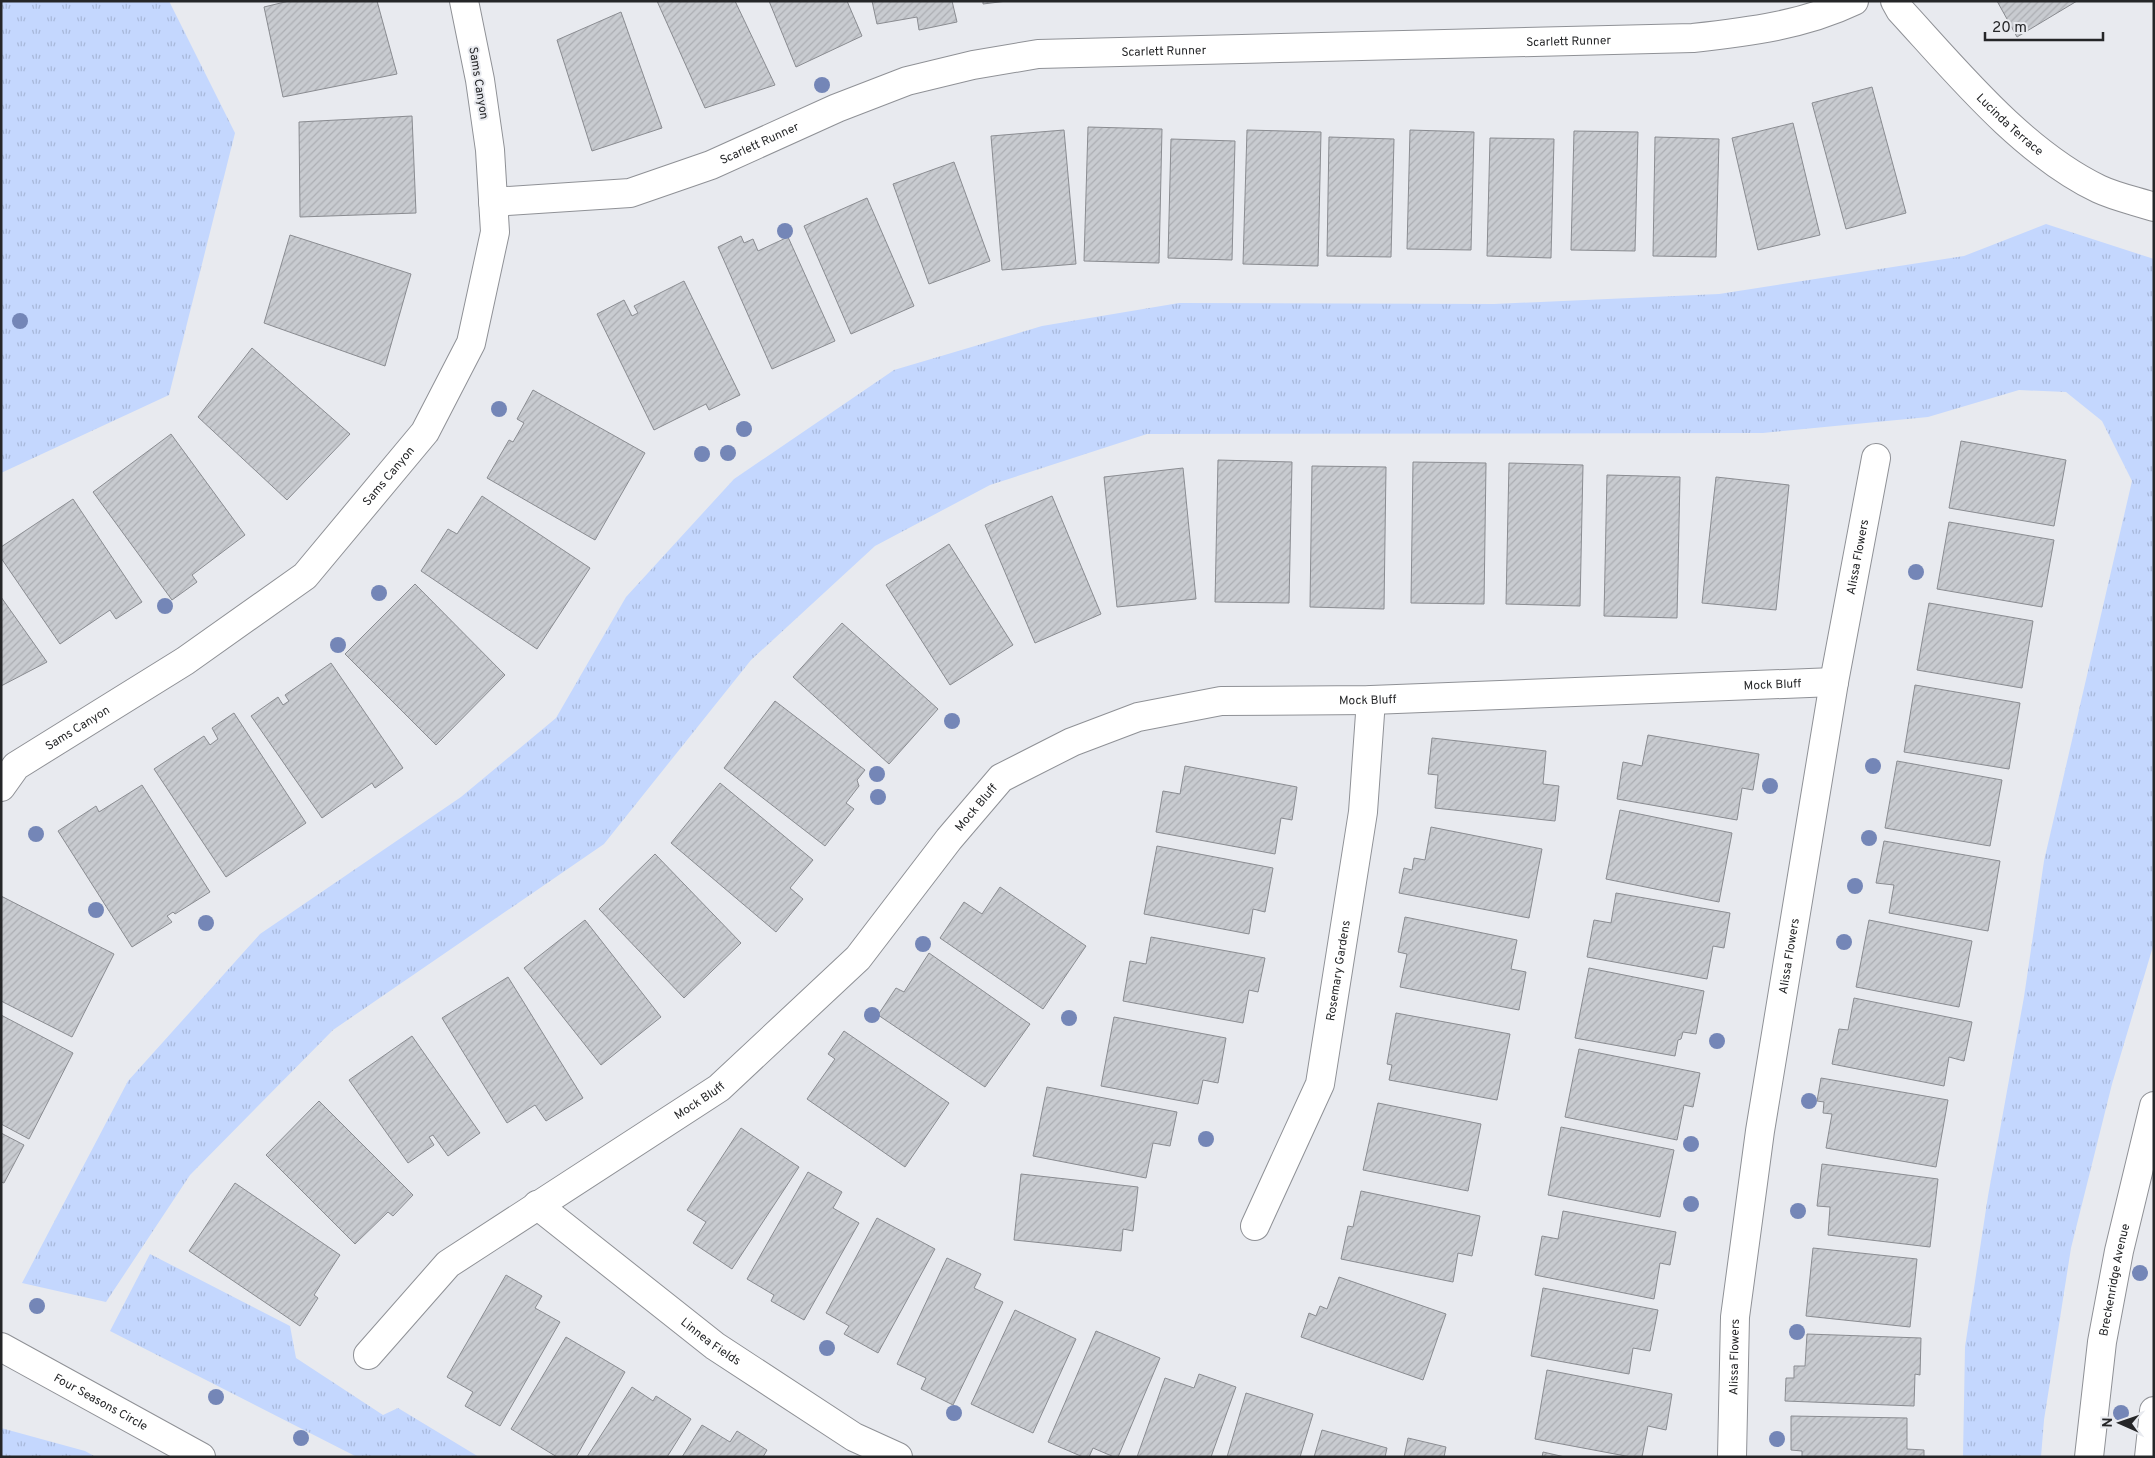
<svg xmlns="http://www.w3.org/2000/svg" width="2155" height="1458" font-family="Overpass,sans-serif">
<defs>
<pattern id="grass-tufts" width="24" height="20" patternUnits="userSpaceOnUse" patternTransform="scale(1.25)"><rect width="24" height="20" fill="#c4d7fe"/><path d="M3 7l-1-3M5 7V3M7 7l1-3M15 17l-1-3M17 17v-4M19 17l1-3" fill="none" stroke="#a8b8da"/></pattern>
<pattern id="building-hatch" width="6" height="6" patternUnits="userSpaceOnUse" patternTransform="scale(1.25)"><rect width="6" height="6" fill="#c8cbd0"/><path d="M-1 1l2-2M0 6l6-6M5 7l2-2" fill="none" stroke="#acaeb3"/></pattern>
</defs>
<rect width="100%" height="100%" fill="#e8eaef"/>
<g fill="url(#grass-tufts)">
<polygon points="1,1 169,1 235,133 169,395 1,473"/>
<polygon points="2046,224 2154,259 2154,943 2112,1084 2071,1248 2044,1420 2041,1457 1963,1457 1965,1347 1988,1196 2024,997 2044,861 2132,481 2102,421 2066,392 2019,390 1928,417 1763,433 1147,434 990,485 875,546 751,660 604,844 333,1030 190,1175 106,1302 22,1283 128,1081 260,934 461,797 556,718 626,597 734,479 894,370 1042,326 1179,303 1494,304 1719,294 1964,256"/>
<polygon points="150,1254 290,1326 296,1358 383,1415 398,1408 479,1457 357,1457 110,1331"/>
<polygon points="1,1428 85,1451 96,1457 1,1457"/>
</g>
<g fill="url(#building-hatch)" stroke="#8a8c91">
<polygon points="289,1 377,1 397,74 283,97 264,7"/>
<polygon points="657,1 735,1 775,85 705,108"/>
<polygon points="769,1 847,1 862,36 796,67"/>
<polygon points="872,1 952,1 957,22 919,30 917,17 877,24"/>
<polygon points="983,1 1007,1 983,4"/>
<polygon points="1997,1 2077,1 2017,37"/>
<polygon points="621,12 662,128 592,151 557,40"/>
<polygon points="1872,87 1906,213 1846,229 1812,103"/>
<polygon points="412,116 416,213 300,217 299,122"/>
<polygon points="1793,123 1820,235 1758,250 1732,138"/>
<polygon points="1088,127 1162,129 1159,263 1084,261"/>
<polygon points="1064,130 1076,264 1002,270 991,136"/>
<polygon points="1247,130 1321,132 1318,266 1243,264"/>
<polygon points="1410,130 1474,132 1471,250 1407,249"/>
<polygon points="1574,131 1638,132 1635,251 1571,250"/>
<polygon points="1329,137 1394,139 1391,257 1327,256"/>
<polygon points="1655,137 1719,139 1716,257 1653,256"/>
<polygon points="1490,138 1554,139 1551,258 1487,256"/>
<polygon points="1171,139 1235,141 1232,260 1168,258"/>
<polygon points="954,162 990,261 929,284 893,184"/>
<polygon points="867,198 914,306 851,334 804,226"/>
<polygon points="290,235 411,274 385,366 264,323"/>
<polygon points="741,236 744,243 753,239 758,251 788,237 835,341 772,369 718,247"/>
<polygon points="684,281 740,395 709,410 706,404 654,430 597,314 624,300 632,316 638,313 634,306"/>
<polygon points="252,348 350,434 287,500 198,417"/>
<polygon points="533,390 645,453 595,540 487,478 509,440 513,442 524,423 517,419"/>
<polygon points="171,434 245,535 192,575 197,582 172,600 93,492"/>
<polygon points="1961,441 2066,460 2054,526 1949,508"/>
<polygon points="1218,460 1292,462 1289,603 1215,602"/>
<polygon points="1413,462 1486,463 1484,604 1411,603"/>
<polygon points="1509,463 1583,465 1580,606 1506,604"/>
<polygon points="1312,466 1386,467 1384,609 1310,607"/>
<polygon points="1183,468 1196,599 1117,607 1104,477"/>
<polygon points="1607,475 1680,477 1677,618 1604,616"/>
<polygon points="1716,477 1789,485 1776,610 1702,603"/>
<polygon points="482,496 590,568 537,649 421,571 448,529 457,534"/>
<polygon points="1052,496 1101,614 1035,643 985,525"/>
<polygon points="73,499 142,602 116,619 110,610 60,644 1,558 1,547"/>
<polygon points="1949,522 2054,540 2042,607 1937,589"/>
<polygon points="949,544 1013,645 950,685 886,585"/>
<polygon points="415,584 505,675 436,745 345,654"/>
<polygon points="1,597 47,662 1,686"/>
<polygon points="1929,603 2033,621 2022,688 1917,670"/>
<polygon points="842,623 938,709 889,764 793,677"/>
<polygon points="331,663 403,768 375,788 372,783 322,818 251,716 278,697 283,705 289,701 285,695"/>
<polygon points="1915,685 2020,703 2009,769 1904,752"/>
<polygon points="775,701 865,770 857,780 859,786 846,803 854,809 825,846 724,768"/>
<polygon points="234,713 306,823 226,877 154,769 204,736 210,745 218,739 212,728"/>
<polygon points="1648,735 1759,754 1753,790 1742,788 1737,820 1617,799 1623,762 1642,766"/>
<polygon points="1432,738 1546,751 1543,784 1559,786 1555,821 1435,808 1438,775 1428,774"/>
<polygon points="1897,761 2002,780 1990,846 1885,828"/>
<polygon points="1185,766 1297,787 1292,820 1281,818 1275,854 1156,832 1163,791 1180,794"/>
<polygon points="720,783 813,860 790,888 803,899 776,932 671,843"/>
<polygon points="142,785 210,892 175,914 173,912 167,916 172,922 132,947 58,831 96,806 99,812"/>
<polygon points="1620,810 1732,833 1719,902 1606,879"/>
<polygon points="1431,827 1542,849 1529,918 1399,893 1404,868 1412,870 1414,858 1425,860"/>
<polygon points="1884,841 2000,861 1988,931 1889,913 1894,885 1876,883"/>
<polygon points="1157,846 1273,868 1265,912 1253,909 1249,934 1144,914"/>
<polygon points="655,854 741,943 684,998 599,909"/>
<polygon points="1000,887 1086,946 1043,1009 940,938 964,902 982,914"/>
<polygon points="1616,893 1730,913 1724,948 1713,946 1707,979 1587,957 1594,920 1611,923"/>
<polygon points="1,896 114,954 72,1037 1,1001"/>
<polygon points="1405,917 1517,940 1511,969 1526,972 1519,1010 1400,987 1407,954 1398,952"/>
<polygon points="585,920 661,1017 601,1065 524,968"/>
<polygon points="1869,920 1972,941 1959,1007 1856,987"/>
<polygon points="1151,937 1265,958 1258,992 1249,990 1243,1023 1123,1001 1130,961 1146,964"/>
<polygon points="929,953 1030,1024 985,1087 878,1015 896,988 904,992"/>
<polygon points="1589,968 1704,991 1696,1034 1683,1032 1681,1039 1678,1040 1675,1056 1575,1038"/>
<polygon points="508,977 583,1098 546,1121 535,1105 507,1123 442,1018"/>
<polygon points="1854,998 1972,1022 1964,1061 1949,1057 1944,1086 1832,1064 1839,1029 1848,1030"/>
<polygon points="1396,1013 1510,1034 1497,1100 1389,1080 1392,1065 1387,1064"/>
<polygon points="1,1015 73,1053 29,1139 1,1124"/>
<polygon points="1114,1017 1226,1038 1218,1083 1203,1080 1198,1104 1101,1086"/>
<polygon points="844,1031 949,1103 905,1167 807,1099 835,1059 828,1054"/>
<polygon points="412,1036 480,1133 448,1156 433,1135 429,1137 434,1145 408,1163 349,1080"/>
<polygon points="1579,1049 1700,1073 1693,1107 1684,1105 1677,1140 1565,1117"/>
<polygon points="1821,1078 1948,1100 1936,1167 1826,1148 1832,1114 1823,1113 1824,1102 1817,1101"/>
<polygon points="1047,1087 1177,1112 1170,1146 1153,1143 1146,1178 1033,1156"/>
<polygon points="319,1101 413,1195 393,1216 388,1212 355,1244 266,1155"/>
<polygon points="1378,1103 1481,1124 1468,1191 1363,1170"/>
<polygon points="1561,1127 1674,1150 1660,1217 1548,1195"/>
<polygon points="741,1128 799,1167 732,1269 693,1243 706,1222 687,1210"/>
<polygon points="1,1133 24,1145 4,1183 1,1182"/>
<polygon points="1822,1164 1938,1179 1930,1247 1828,1235 1830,1207 1817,1206"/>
<polygon points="808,1172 842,1192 833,1208 859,1223 804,1320 771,1301 774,1295 747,1279"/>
<polygon points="1021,1174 1138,1187 1133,1231 1123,1229 1121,1251 1014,1240"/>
<polygon points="235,1183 340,1255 314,1295 318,1298 300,1326 189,1251"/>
<polygon points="1361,1191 1480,1216 1472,1256 1458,1253 1453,1282 1341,1259 1348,1226 1353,1227"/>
<polygon points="1563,1211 1676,1232 1670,1265 1660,1263 1654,1299 1535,1275 1542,1236 1558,1239"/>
<polygon points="877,1218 935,1249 878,1353 844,1334 849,1326 826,1313"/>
<polygon points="1813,1248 1917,1259 1910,1327 1806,1316"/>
<polygon points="947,1258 981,1274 974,1288 1003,1302 953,1405 921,1389 926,1378 897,1364"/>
<polygon points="506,1275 542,1296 535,1308 560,1322 500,1426 465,1406 473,1392 447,1377"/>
<polygon points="1339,1277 1446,1314 1423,1380 1301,1337 1309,1313 1316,1316 1320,1306 1327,1309"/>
<polygon points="1543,1288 1658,1310 1650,1351 1633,1348 1629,1374 1531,1356"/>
<polygon points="1015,1310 1076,1339 1033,1433 971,1404"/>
<polygon points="1096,1331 1160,1358 1118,1457 1114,1457 1093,1448 1089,1457 1083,1457 1048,1442"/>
<polygon points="1807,1334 1921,1338 1920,1375 1915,1374 1914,1406 1785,1401 1786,1378 1794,1378 1794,1366 1805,1366"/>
<polygon points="566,1337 625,1372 576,1457 557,1457 511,1429"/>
<polygon points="1547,1370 1672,1394 1666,1430 1648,1426 1642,1457 1631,1457 1535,1439"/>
<polygon points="1199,1374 1236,1387 1211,1457 1137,1457 1165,1378 1194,1388"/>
<polygon points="632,1387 653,1401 656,1396 691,1419 667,1457 587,1457"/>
<polygon points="1246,1393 1313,1414 1300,1457 1227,1457"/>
<polygon points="1791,1416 1907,1418 1907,1449 1924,1450 1924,1457 1802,1457 1802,1451 1791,1450"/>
<polygon points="702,1425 730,1442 737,1431 767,1450 763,1457 682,1457"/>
<polygon points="1322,1430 1387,1448 1385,1457 1314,1457"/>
<polygon points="1408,1438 1446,1447 1444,1457 1404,1457"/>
<polygon points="1543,1452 1565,1457 1542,1457"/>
</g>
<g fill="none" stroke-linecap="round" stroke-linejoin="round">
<g stroke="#8f9196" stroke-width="30">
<g id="minor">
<path id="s1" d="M1895,1L1900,10C1957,72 2022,152 2099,189C2116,197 2136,201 2154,207"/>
<path id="s2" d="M493,202L630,193L711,165L837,108L907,81L973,65L1038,54L1693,38C1748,32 1804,25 1854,1"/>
<path id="s3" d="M1,787L16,766L185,661L305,576L425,432L471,343L495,232L490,150L480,80L464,1"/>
<path id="s4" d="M537,1205L715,1346L854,1437L898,1457"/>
<path id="s5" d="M1255,1226L1320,1084L1363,812L1371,700"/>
<path id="s6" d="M1,1347L201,1457"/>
<path id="s7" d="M368,1355L448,1264L719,1088L858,958L949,839L1001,778L1072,742L1138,717L1221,701L1371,700L1834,682"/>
<path id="s8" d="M1732,1457L1735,1317L1760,1131L1834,682L1876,458"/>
<path id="s9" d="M2089,1457L2102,1342L2119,1251L2154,1106"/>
<polyline points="2149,1457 2154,1411"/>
</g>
</g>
<use href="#minor" stroke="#fff" stroke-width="28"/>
</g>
<g fill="#7486b7">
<circle cx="822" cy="85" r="8"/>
<circle cx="785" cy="231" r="8"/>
<circle cx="20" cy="321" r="8"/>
<circle cx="499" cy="409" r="8"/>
<circle cx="744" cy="429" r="8"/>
<circle cx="728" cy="453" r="8"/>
<circle cx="702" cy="454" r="8"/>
<circle cx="1916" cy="572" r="8"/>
<circle cx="379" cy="593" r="8"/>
<circle cx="165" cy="606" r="8"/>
<circle cx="338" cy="645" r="8"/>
<circle cx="952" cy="721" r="8"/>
<circle cx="1873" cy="766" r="8"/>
<circle cx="877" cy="774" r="8"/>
<circle cx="1770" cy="786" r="8"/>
<circle cx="878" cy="797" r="8"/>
<circle cx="36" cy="834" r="8"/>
<circle cx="1869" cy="838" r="8"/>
<circle cx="1855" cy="886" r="8"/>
<circle cx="96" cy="910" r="8"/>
<circle cx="206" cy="923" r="8"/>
<circle cx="1844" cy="942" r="8"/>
<circle cx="923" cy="944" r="8"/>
<circle cx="872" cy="1015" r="8"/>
<circle cx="1069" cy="1018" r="8"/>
<circle cx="1717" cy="1041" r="8"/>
<circle cx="1809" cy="1101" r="8"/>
<circle cx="1206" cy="1139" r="8"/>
<circle cx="1691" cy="1144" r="8"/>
<circle cx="1691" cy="1204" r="8"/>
<circle cx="1798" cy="1211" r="8"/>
<circle cx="2140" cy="1273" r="8"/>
<circle cx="37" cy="1306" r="8"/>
<circle cx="1797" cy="1332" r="8"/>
<circle cx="827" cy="1348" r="8"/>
<circle cx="216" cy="1397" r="8"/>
<circle cx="954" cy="1413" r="8"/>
<circle cx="2121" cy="1413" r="8"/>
<circle cx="301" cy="1438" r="8"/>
<circle cx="1777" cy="1439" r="8"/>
</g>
<g text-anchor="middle" stroke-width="4" stroke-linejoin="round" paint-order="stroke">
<g font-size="12" fill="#252628" stroke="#e8eaef">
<text dy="4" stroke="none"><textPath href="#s2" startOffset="1101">Scarlett Runner</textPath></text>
<text dy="4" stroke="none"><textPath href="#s2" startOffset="696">Scarlett Runner</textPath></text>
<text transform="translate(479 83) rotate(81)" y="4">Sams Canyon</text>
<text dy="4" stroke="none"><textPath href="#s1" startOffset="169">Lucinda Terrace</textPath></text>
<text dy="4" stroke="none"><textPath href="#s2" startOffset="276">Scarlett Runner</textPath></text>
<text dy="4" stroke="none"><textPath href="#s3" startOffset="502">Sams Canyon</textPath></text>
<text dy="4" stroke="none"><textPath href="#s8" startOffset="910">Alissa Flowers</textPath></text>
<text dy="4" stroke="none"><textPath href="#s7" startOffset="1651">Mock Bluff</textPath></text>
<text dy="4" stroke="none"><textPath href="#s7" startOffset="1246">Mock Bluff</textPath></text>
<text dy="4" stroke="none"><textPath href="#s3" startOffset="98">Sams Canyon</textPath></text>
<text dy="4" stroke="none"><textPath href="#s7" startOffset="826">Mock Bluff</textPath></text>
<text dy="4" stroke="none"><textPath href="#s8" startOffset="505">Alissa Flowers</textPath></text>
<text dy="4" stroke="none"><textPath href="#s5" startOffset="271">Rosemary Gardens</textPath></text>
<text dy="4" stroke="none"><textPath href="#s7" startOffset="421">Mock Bluff</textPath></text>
<text dy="4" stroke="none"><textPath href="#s9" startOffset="179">Breckenridge Avenue</textPath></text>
<text dy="4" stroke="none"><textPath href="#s4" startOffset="221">Linnea Fields</textPath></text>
<text dy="4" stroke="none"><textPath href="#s8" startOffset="100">Alissa Flowers</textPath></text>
<text dy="4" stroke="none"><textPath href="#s6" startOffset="114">Four Seasons Circle</textPath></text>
</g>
</g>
<rect width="2155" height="1458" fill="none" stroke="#252628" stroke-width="5"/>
<g transform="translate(2120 1423) rotate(272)" stroke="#e8eaef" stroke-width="4" paint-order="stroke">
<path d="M0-4L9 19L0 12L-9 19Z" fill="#252628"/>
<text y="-8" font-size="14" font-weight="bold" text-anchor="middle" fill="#252628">N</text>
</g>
<path d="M1985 32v8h118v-8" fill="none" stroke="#252628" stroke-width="2.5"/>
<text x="1992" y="32" font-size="15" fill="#252628" stroke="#e8eaef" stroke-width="4" paint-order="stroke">20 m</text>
</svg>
